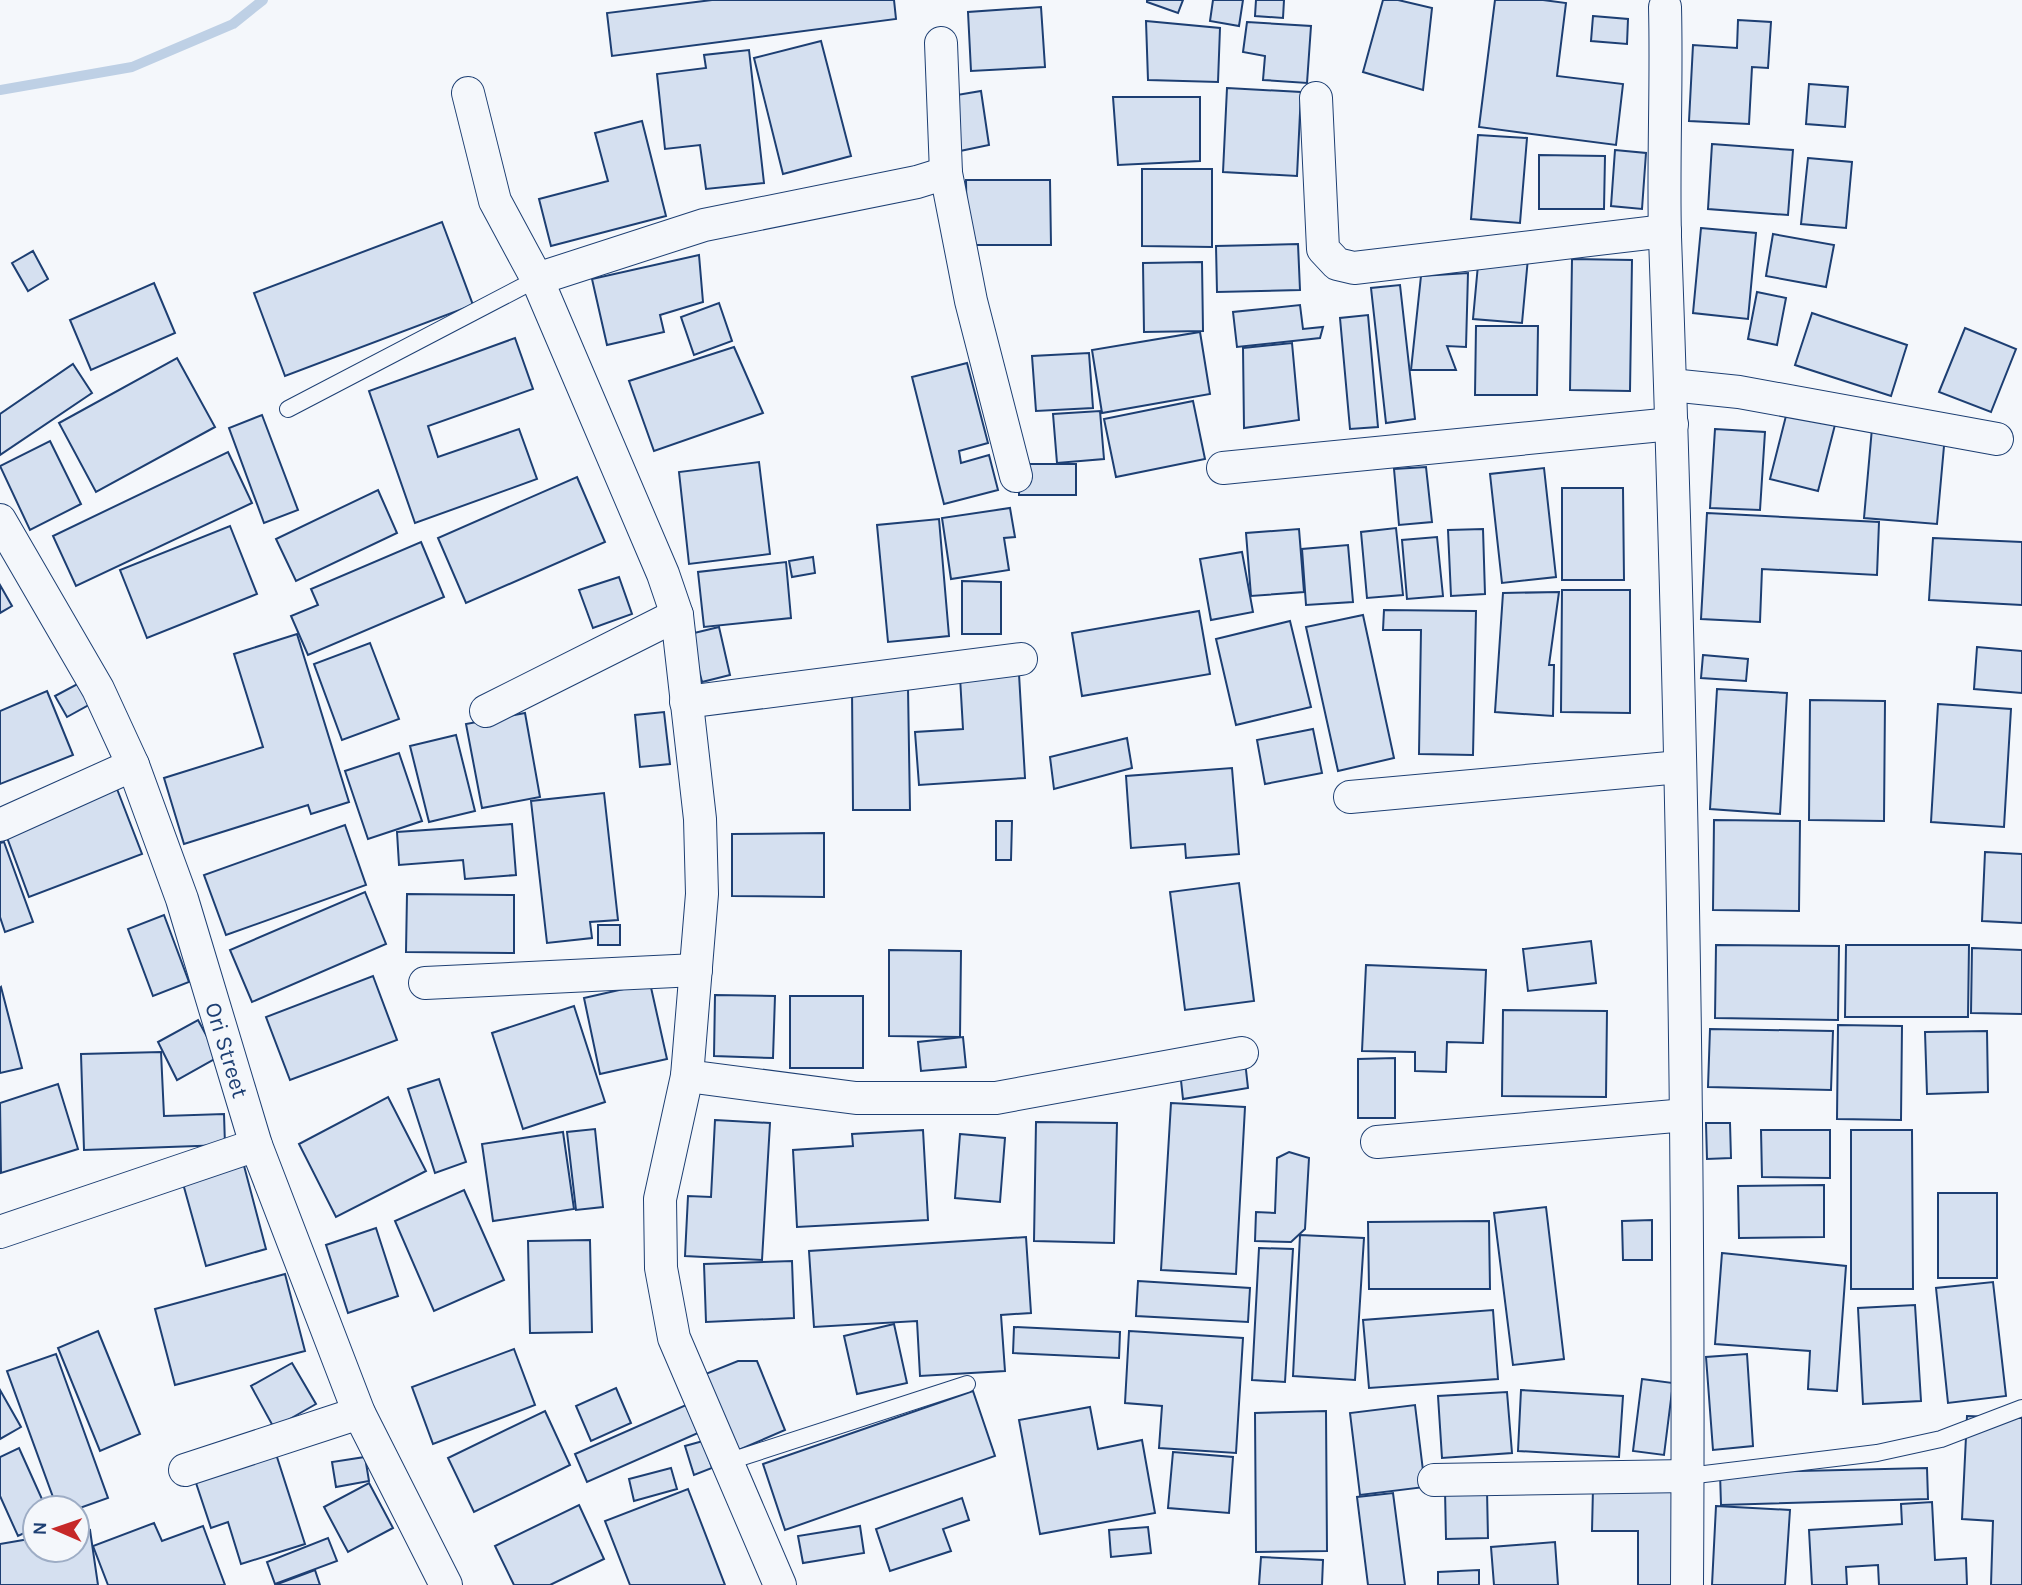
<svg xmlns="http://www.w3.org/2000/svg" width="2022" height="1585" font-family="Karla,sans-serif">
<rect width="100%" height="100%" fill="#f4f7fb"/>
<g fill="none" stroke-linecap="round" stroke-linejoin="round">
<polyline stroke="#bed0e5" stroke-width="10" points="0,90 132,67 233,24 263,0"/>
</g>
<g fill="#d5e0f0" stroke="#1d3f73" stroke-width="2">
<polygon points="712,0 894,0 896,19 612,56 607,13"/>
<polygon points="1147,0 1183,0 1178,13 1147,2"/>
<polygon points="1213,0 1243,0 1239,26 1210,21"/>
<polygon points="1256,0 1284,0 1283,18 1255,16"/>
<polygon points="1383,0 1398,0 1432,8 1423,90 1363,72"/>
<polygon points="1495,0 1543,0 1566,3 1557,76 1623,84 1616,145 1479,127"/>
<polygon points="1041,7 1045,67 971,71 968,12"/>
<polygon points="1593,16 1628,19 1627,44 1591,41"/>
<polygon points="1738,20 1771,22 1768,68 1752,67 1749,124 1689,121 1693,45 1737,48"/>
<polygon points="1146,21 1220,28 1218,82 1148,80"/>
<polygon points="1247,22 1311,26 1307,83 1263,80 1265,56 1243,52"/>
<polygon points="821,41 851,156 783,174 754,58"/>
<polygon points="749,50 764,183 706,189 700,145 665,149 657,74 706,68 704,55"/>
<polygon points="1809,84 1848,87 1845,127 1806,124"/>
<polygon points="1227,88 1301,92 1297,176 1223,172"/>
<polygon points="981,91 989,145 960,151 951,96"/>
<polygon points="1113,97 1200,97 1200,161 1118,165"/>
<polygon points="642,121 666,216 551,246 539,199 608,181 595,133"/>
<polygon points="1478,135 1527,138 1520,223 1471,219"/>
<polygon points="1712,144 1793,150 1788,215 1708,209"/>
<polygon points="1615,150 1646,153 1642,209 1611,206"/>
<polygon points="1539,155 1605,156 1604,209 1539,209"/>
<polygon points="1808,158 1852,162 1846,228 1801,224"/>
<polygon points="1142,169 1212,169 1212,247 1142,246"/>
<polygon points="966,180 1050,180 1051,245 967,245"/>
<polygon points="442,222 473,305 285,376 254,293"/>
<polygon points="1701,228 1756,233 1748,319 1693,313"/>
<polygon points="1773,234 1834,245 1826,287 1766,276"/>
<polygon points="1298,244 1300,290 1217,292 1216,246"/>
<polygon points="33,251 48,279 28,291 12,263"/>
<polygon points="1479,254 1528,258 1522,323 1473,319"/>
<polygon points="699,255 703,302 660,315 664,332 607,345 592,279"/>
<polygon points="1572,259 1632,260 1630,391 1570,390"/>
<polygon points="1202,262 1203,331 1144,332 1143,263"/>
<polygon points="1468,273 1466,347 1447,346 1456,370 1411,370 1421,276"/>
<polygon points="154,283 175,333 91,370 70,320"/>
<polygon points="1400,285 1415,419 1386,423 1371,288"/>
<polygon points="1757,292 1786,298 1777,345 1748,339"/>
<polygon points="719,303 732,341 694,355 681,317"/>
<polygon points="1300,305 1303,329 1323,327 1320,338 1237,347 1233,312"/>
<polygon points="1812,313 1907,345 1891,396 1795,365"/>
<polygon points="1368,315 1378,427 1350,429 1340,318"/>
<polygon points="1476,326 1538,326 1537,395 1475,395"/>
<polygon points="1965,328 2016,349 1991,412 1939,392"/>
<polygon points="1200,332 1210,394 1102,413 1092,350"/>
<polygon points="515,338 533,389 428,426 438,457 519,429 537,479 415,523 369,391"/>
<polygon points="1292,343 1299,420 1244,428 1243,348"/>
<polygon points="734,347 763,413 654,451 629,381"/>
<polygon points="1089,353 1093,408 1036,411 1032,356"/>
<polygon points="177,358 215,427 96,492 59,423"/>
<polygon points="967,363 988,443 959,451 961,463 989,455 998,490 944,504 912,377"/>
<polygon points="73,364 92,393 0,455 0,414"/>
<polygon points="1193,401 1205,459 1116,477 1104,419"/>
<polygon points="1788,408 1836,421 1818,491 1770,479"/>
<polygon points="1100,411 1104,459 1057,463 1053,414"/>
<polygon points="262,415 298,510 264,523 229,428"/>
<polygon points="1872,428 1945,435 1937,524 1864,518"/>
<polygon points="1715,429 1765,432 1760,510 1710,508"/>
<polygon points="50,441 81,504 30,530 0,466"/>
<polygon points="228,452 252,503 76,586 53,536"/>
<polygon points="759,462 770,554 689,564 679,472"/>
<rect x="1019" y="464" width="57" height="31"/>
<polygon points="1426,467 1432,522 1399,525 1394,469"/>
<polygon points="1544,468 1556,577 1502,583 1490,474"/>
<polygon points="577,477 605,542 466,603 438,538"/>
<polygon points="1562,488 1623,488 1624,580 1562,580"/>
<polygon points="378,490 397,533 296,581 276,539"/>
<polygon points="1010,508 1015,537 1004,538 1009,570 951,579 942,518"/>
<polygon points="1707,513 1879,522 1877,575 1762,569 1760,622 1701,619"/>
<polygon points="939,519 949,636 888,642 877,525"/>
<polygon points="230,526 257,594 147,638 120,570"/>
<polygon points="1396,528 1403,595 1367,598 1361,532"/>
<polygon points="1299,529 1304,592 1251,596 1246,533"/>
<polygon points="1483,529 1485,594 1451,596 1448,530"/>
<polygon points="1437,537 1443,596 1407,599 1402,540"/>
<polygon points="1933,538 2022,542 2022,605 1929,600"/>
<polygon points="421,542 444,597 308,655 291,616 318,605 311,589"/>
<polygon points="1348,545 1353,602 1306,605 1302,549"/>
<polygon points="1242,552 1253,612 1211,620 1200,559"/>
<polygon points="813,557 815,573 792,577 789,561"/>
<polygon points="786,562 791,618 704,627 698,572"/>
<polygon points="619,577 632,614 593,628 579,590"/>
<polygon points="962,581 1001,582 1001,634 962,634"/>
<polygon points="0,585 12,606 0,613"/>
<polygon points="1562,590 1630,590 1630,713 1561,712"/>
<polygon points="1559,592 1549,665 1554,665 1553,716 1495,712 1503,593"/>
<polygon points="1384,610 1476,611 1473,755 1419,754 1421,630 1383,630"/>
<polygon points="1199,611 1210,674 1082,696 1072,633"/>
<polygon points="1363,615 1394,758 1338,771 1306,627"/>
<polygon points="1290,621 1311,707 1236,725 1216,639"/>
<polygon points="719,627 730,675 702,682 690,634"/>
<polygon points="297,634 349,802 311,814 308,805 184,844 164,778 263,747 234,654"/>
<polygon points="370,643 399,719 342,740 314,664"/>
<polygon points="1977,647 2022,651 2022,693 1974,689"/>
<polygon points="1703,655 1748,659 1746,681 1701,678"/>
<polygon points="1019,674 1025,778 919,785 915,732 963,729 960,677"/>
<polygon points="83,681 94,702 67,717 55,696"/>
<polygon points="908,688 910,810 853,810 852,689"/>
<polygon points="1717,689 1787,693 1780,814 1710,809"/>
<polygon points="47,691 73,755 0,784 0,711"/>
<polygon points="1810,700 1885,701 1884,821 1809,820"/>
<polygon points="1938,704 2011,709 2004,827 1931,822"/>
<polygon points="664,712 670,764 640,767 635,715"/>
<polygon points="525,713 540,797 482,808 466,724"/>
<polygon points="1313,729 1322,773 1265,784 1257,740"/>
<polygon points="456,735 475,811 429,822 410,746"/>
<polygon points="1127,738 1132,768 1054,789 1050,757"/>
<polygon points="399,753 422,821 368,839 345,771"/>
<polygon points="1232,768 1239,854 1186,858 1185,844 1131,848 1126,776"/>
<polygon points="117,789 142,854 29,897 5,832"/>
<polygon points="604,793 618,920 590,922 592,938 547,943 531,801"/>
<polygon points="1714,820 1800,821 1799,911 1713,910"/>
<polygon points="996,821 1012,821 1011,860 996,860"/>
<polygon points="512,824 516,875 465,879 463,860 399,865 397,832"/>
<polygon points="345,825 366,885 226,935 204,875"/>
<polygon points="824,833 824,897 732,896 732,834"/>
<polygon points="4,842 33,922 5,932 0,917 0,843"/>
<polygon points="1985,852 2022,854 2022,923 1982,921"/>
<polygon points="1239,883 1254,1001 1185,1010 1170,892"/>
<polygon points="365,892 386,944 252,1002 230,950"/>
<polygon points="407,894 514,895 514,953 406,952"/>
<polygon points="164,915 189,982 153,996 128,929"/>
<rect x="598" y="925" width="22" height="20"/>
<polygon points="1591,941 1596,983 1528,991 1523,949"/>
<polygon points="1716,945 1839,946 1838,1020 1715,1018"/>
<polygon points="1846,945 1969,945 1968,1017 1845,1017"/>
<polygon points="1972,948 2022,950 2022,1014 1971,1013"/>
<polygon points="889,950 961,951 960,1037 889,1036"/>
<polygon points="1366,965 1486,970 1483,1043 1447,1042 1446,1072 1415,1071 1415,1052 1362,1051"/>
<polygon points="373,976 397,1040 290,1080 266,1017"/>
<polygon points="650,983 667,1059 600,1074 584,998"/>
<polygon points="1,987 22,1068 0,1073 0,988"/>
<polygon points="715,995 775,996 773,1058 714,1056"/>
<rect x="790" y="996" width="73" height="72"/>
<polygon points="574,1006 605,1102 523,1129 492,1033"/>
<polygon points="1503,1010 1607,1011 1606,1097 1502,1096"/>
<polygon points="198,1020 218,1057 177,1080 158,1042"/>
<polygon points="1838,1025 1902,1026 1901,1120 1837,1119"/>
<polygon points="1710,1029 1833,1031 1831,1090 1708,1087"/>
<polygon points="1987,1031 1988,1092 1927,1094 1925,1032"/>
<polygon points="963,1037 966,1067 921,1071 918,1042"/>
<polygon points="161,1052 164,1116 224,1114 225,1145 84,1150 81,1054"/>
<polygon points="1395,1058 1395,1118 1358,1118 1358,1059"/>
<polygon points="1245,1061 1248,1088 1183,1099 1180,1071"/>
<polygon points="439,1079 466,1162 435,1173 408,1089"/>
<polygon points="58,1084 78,1149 1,1173 0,1103"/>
<polygon points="388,1097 426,1171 336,1217 299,1144"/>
<polygon points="1171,1103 1245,1107 1236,1274 1161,1270"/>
<polygon points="715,1120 770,1123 762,1260 685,1256 688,1196 711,1197"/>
<polygon points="1036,1122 1117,1123 1114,1243 1034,1241"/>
<polygon points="1706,1123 1730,1123 1731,1158 1707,1159"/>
<polygon points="595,1129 603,1207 576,1210 567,1132"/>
<polygon points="923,1130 928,1220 797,1227 793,1150 853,1146 852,1134"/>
<polygon points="1761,1130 1830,1130 1830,1178 1762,1177"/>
<polygon points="1851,1130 1912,1130 1913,1289 1851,1289"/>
<polygon points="563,1132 574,1209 493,1221 482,1144"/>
<polygon points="960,1134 1005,1138 1000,1202 955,1198"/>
<polygon points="1289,1152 1309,1158 1305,1229 1291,1242 1255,1241 1256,1212 1275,1213 1277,1158"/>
<polygon points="243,1162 266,1249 206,1266 182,1180"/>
<polygon points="1824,1185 1824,1237 1739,1238 1738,1186"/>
<polygon points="464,1190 504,1280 434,1311 395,1221"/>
<rect x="1938" y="1193" width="59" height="85"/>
<polygon points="1546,1207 1564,1359 1513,1365 1494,1213"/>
<polygon points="1652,1220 1652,1260 1623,1260 1622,1221"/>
<polygon points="1489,1221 1490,1289 1369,1289 1368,1222"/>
<polygon points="376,1228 398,1296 348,1313 326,1245"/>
<polygon points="1300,1235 1364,1238 1355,1380 1293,1376"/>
<polygon points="1026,1237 1031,1313 1001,1315 1005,1371 920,1376 917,1321 814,1327 809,1251"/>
<polygon points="590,1240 592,1332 530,1333 528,1241"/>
<polygon points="1259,1248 1293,1249 1285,1382 1252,1380"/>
<polygon points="1722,1253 1846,1266 1837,1391 1808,1389 1810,1351 1715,1344"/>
<polygon points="792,1261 794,1318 706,1322 704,1264"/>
<polygon points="285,1274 305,1351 175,1385 155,1309"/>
<polygon points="1138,1281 1250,1288 1248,1322 1136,1316"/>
<polygon points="1993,1282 2006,1396 1948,1403 1936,1288"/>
<polygon points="1915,1305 1921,1401 1863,1404 1858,1308"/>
<polygon points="1493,1310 1498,1379 1369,1388 1363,1320"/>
<polygon points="894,1324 907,1383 857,1394 844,1336"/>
<polygon points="1014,1327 1120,1332 1119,1358 1013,1353"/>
<polygon points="98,1331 140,1434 100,1451 58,1348"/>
<polygon points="1129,1331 1243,1338 1236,1453 1159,1448 1162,1406 1125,1403"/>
<polygon points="514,1349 535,1405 433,1444 412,1387"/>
<polygon points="56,1354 108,1498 77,1509 57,1508 7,1371"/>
<polygon points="1747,1354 1753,1446 1713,1450 1706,1357"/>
<polygon points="738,1361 757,1361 785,1430 734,1452 703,1375"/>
<polygon points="292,1363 316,1404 274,1428 251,1386"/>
<polygon points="1642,1379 1673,1383 1664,1455 1633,1451"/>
<polygon points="616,1388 631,1423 591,1441 576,1406"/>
<polygon points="0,1390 21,1427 0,1439"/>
<polygon points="1521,1390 1623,1396 1619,1457 1518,1451"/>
<polygon points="973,1391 995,1456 785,1530 763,1464"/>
<polygon points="1507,1392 1512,1453 1442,1458 1438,1396"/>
<polygon points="686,1405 698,1433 587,1482 575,1454"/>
<polygon points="1415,1405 1425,1487 1360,1495 1350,1413"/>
<polygon points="1090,1407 1098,1449 1142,1440 1155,1513 1040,1534 1019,1420"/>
<polygon points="545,1411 570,1465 474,1512 448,1458"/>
<polygon points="1326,1411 1327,1551 1256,1552 1255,1413"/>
<polygon points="1967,1416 2022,1418 2022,1585 1991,1585 1993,1521 1962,1519"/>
<polygon points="703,1441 712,1468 694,1475 685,1446"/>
<polygon points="19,1448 46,1508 35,1508 35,1528 18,1536 0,1496 0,1457"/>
<polygon points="1173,1452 1233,1457 1229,1513 1168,1508"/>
<polygon points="276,1454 305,1544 241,1564 228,1522 211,1528 195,1480"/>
<polygon points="365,1457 369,1481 336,1487 332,1462"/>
<polygon points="671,1468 677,1489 634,1501 629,1479"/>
<polygon points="1927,1468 1928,1499 1721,1505 1720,1473"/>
<polygon points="369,1483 393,1528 348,1552 324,1507"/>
<polygon points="1672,1487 1672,1585 1638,1585 1638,1531 1592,1531 1593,1488"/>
<polygon points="688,1489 725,1585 630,1585 605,1521"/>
<polygon points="1445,1490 1487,1490 1488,1538 1446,1539"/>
<polygon points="1393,1493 1405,1585 1368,1585 1357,1497"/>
<polygon points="962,1498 969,1520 943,1529 951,1551 890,1571 876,1529"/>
<polygon points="1932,1502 1935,1560 1966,1558 1967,1585 1879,1585 1878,1565 1846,1567 1847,1585 1812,1585 1809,1530 1902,1524 1901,1504"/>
<polygon points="579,1505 604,1559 550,1585 514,1585 495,1546"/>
<polygon points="1716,1506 1790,1510 1785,1585 1712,1585"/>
<polygon points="154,1523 162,1541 203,1526 225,1585 108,1585 93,1546"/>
<polygon points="860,1526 864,1553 803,1563 798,1536"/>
<polygon points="1148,1527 1151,1553 1111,1557 1109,1530"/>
<polygon points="90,1530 98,1585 0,1585 0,1544 35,1538 35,1550 77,1550 77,1532"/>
<polygon points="328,1538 337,1561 275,1584 267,1562"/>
<polygon points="1555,1542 1558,1585 1494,1585 1491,1547"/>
<polygon points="1261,1557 1323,1560 1322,1585 1259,1585"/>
<polygon points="315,1570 320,1585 275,1585"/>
<polygon points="1479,1570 1479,1585 1438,1585 1438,1572"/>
</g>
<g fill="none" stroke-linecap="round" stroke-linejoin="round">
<g stroke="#1d3f73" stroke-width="18">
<g id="lane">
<polyline points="288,409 537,279"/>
<polyline points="727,1462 967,1384"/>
<polyline points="1688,1476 1877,1453 1941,1439 2022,1408"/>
</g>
</g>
<g stroke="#1d3f73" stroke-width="34">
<g id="street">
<path d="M1665,7C1667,84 1663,160 1665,237C1681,686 1690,1136 1687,1585"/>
<polyline points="941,43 946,173 971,301 1016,476"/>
<polyline points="468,93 495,201 537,279 663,574 677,615 700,819 702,894 687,1076 660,1199 661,1268 674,1338 780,1585"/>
<polyline points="1316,98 1323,249 1337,264 1354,268 1665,231"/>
<polyline points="537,279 704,225 917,182 946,173"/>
<polyline points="1671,385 1739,392 1997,439"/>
<polyline points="1223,468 1672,424"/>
<polyline points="0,520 98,689 133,765 182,899 256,1145 359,1413 446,1585"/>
<polyline points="686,702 1021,659"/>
<polyline points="486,711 677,615"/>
<polyline points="1350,797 1680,767"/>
<polyline points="0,825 133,765"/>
<polyline points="425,983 696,970"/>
<polyline points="687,1076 856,1098 996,1098 1242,1053"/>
<polyline points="1377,1142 1686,1115"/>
<polyline points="0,1232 256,1145"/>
<polyline points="185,1470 359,1413"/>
<polyline points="1434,1480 1688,1476"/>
</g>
</g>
<use href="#lane" stroke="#f4f7fb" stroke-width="16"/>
<use href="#street" stroke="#f4f7fb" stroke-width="32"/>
</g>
<g text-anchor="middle" stroke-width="5" stroke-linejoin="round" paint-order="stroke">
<g font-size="23" fill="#1d3f73" stroke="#f4f7fb">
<text transform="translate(227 1050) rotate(73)" y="8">Ori Street</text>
</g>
</g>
<g transform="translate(56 1529) rotate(272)"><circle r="33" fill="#f4f7fb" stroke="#9eadc5" stroke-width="2"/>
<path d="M0-5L12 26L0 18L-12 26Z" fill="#c62828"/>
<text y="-10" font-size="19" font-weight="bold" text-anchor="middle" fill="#1d3f73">N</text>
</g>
</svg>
